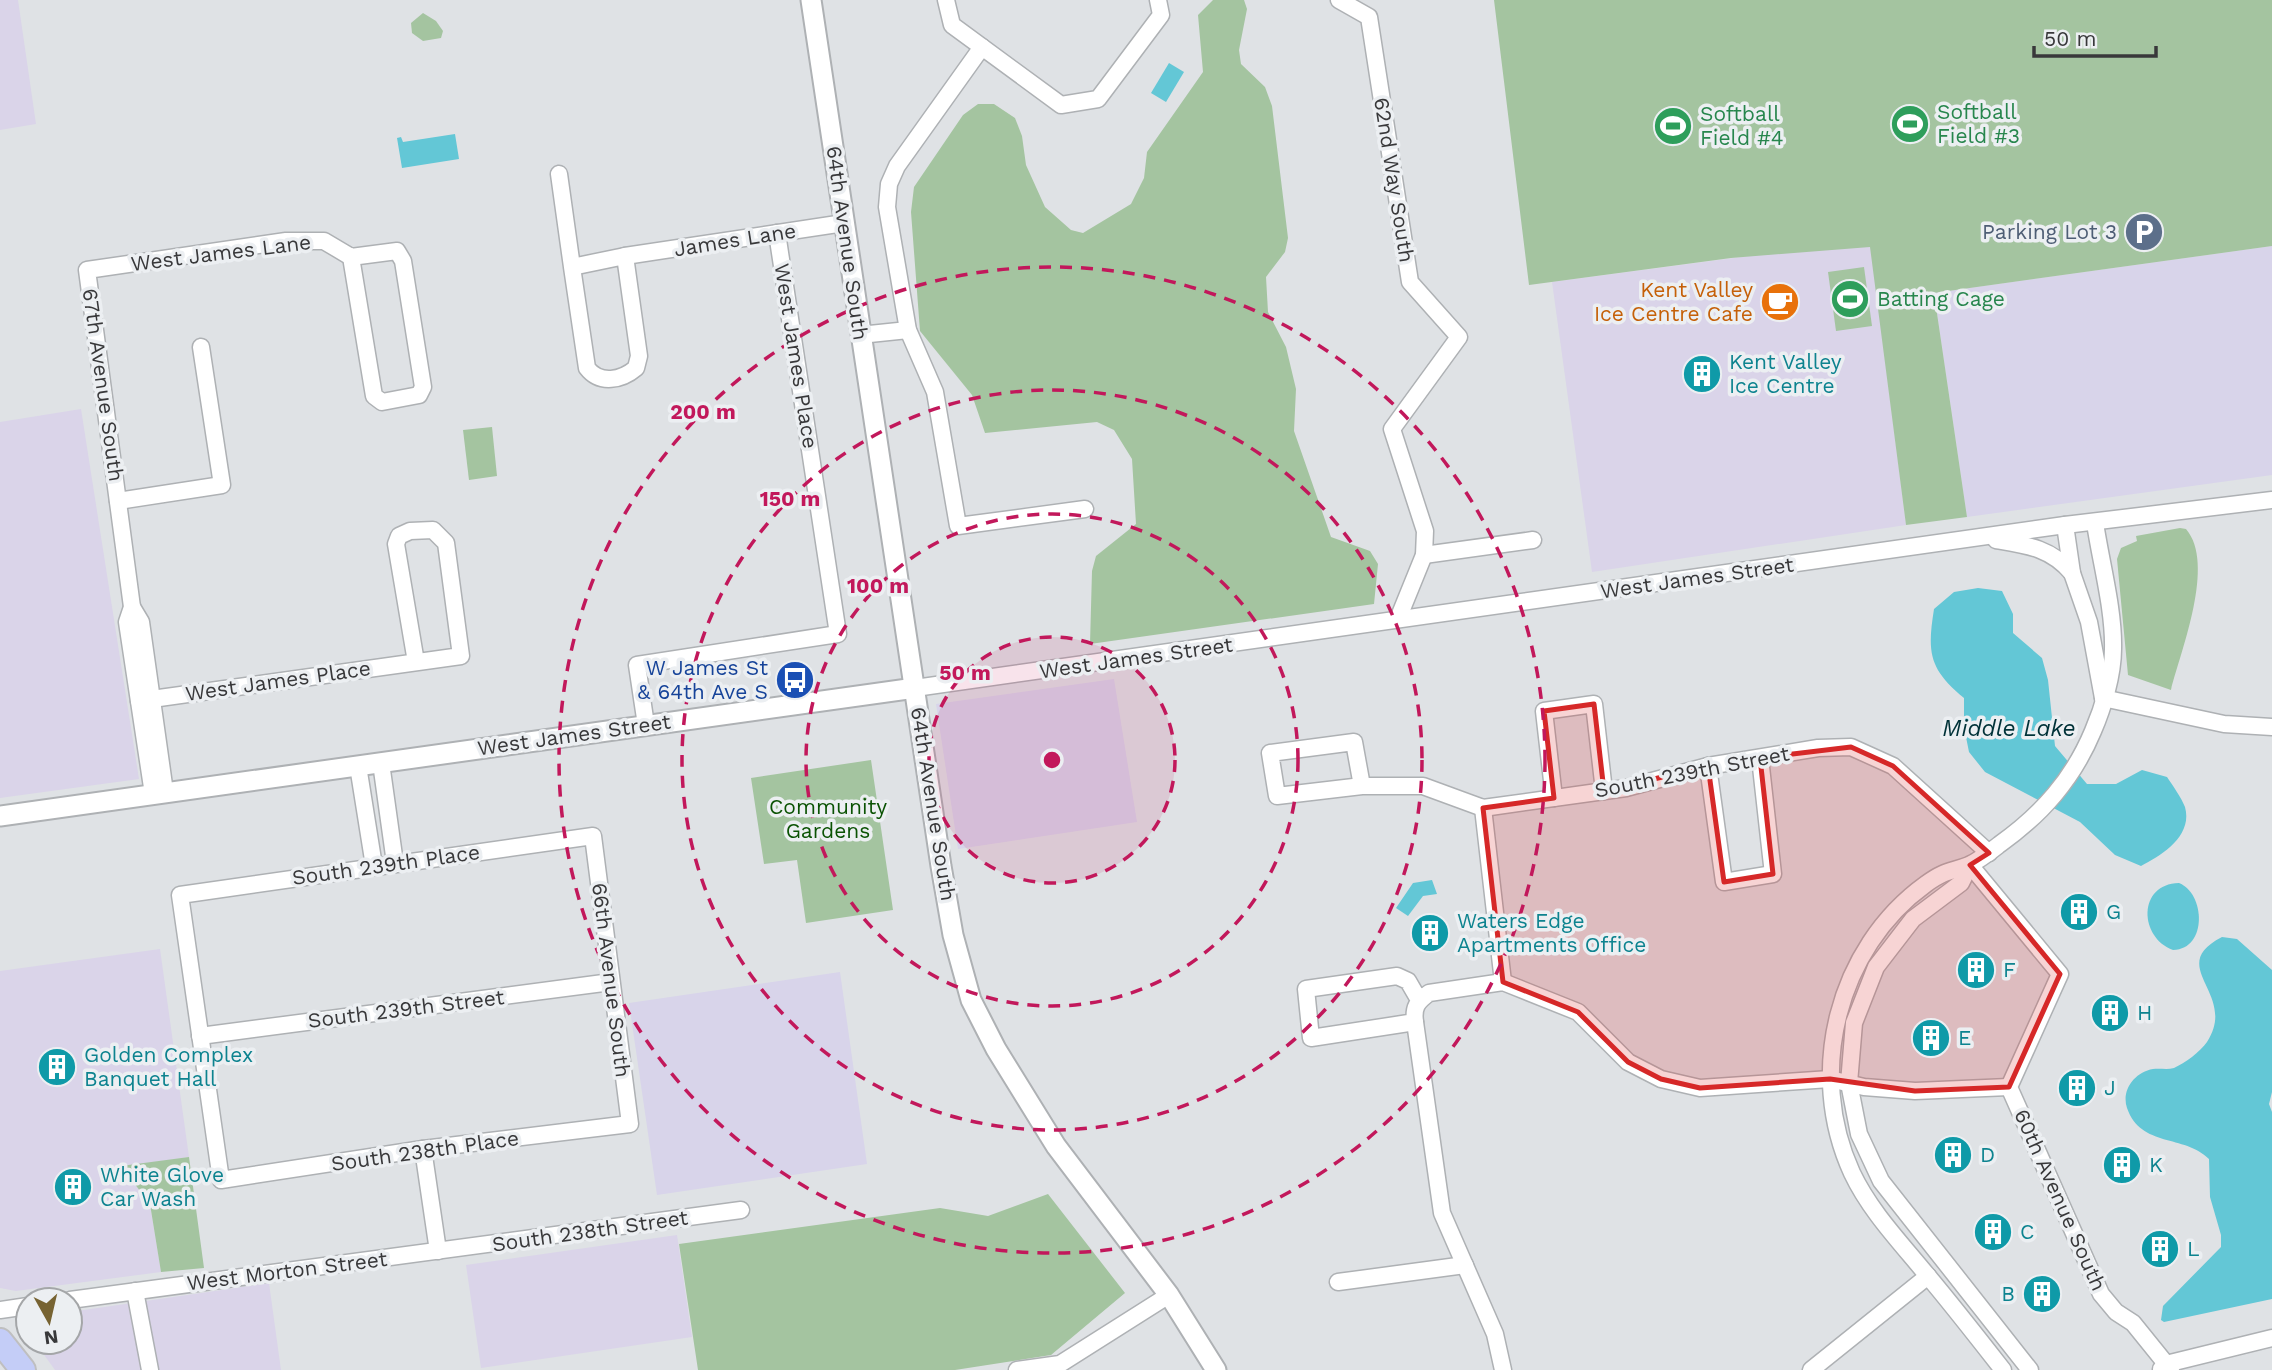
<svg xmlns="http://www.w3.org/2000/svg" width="2272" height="1370" font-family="'Work Sans',sans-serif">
<rect width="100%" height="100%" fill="#dfe2e5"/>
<g fill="#dad4e9">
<polygon points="0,0 18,0 36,124 0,130"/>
<polygon points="1870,240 1906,525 1592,572 1552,282"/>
<polygon points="81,409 139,779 0,798 0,422"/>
<polygon points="160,949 189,1157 122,1167 150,1204 161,1272 16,1291 0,1288 0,971"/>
<polygon points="677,1235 692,1337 481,1368 466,1265"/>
<polygon points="269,1283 281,1370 55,1370 42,1352 42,1342 70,1342 70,1312"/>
</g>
<g fill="#d8d4ea">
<polygon points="2272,246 2272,475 1967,517 1934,293"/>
<polygon points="1114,679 1137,822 958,849 936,704"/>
<polygon points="840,972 867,1164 657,1195 629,1003"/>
</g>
<g fill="#a4c4a0">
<polygon points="1213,0 1244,0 1247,9 1239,50 1241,64 1265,87 1272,106 1288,238 1285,252 1266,277 1268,312 1286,347 1296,389 1294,431 1331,537 1370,551 1378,564 1374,604 1090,644 1092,571 1096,556 1136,524 1132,459 1114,430 1097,422 985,433 972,395 920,331 911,212 914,187 963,115 978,104 994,104 1015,118 1022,136 1026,165 1045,207 1071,230 1083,233 1131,204 1144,178 1147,152 1203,72 1198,15"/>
<polygon points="1494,0 2272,0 2272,246 1934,293 1967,517 1906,525 1870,247 1731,258 1529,285"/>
<polygon points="423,13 436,21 443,31 441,38 423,41 412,33 411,23"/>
<polygon points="1864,267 1872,326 1836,331 1828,272"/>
<polygon points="492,427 497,476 469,480 463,430"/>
<path d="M2180,528L2186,529C2216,564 2181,650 2171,690L2128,675L2117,559L2121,548L2137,541L2136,536Z"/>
<polygon points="871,760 893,910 806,923 797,860 764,864 751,778"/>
<polygon points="189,1157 204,1268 161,1272 150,1204 121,1166"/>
<polygon points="1048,1194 1125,1293 1051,1355 955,1370 698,1370 679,1244 940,1208 988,1216"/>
</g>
<g fill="#63c7d6">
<polygon points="1169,63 1184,72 1166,102 1151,93"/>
<polygon points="455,134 459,159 402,168 397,138 401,137 403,142"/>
<path d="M1978,588L2002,591L2013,614V633L2042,658L2048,680L2055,746L2087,784H2116L2142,770L2167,777C2173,786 2181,797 2185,807C2193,836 2162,855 2141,866L2115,855L2080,822L1985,772L1969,752L1964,727V698C1929,669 1927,653 1934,609L1954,592Z"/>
<polygon points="1432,880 1437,894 1423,896 1408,916 1396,908 1413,883"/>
<path d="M2179,883C2205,893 2208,949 2173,950C2139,938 2137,884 2179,883Z"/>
<path d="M2222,937L2237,939L2272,970V1092L2269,1104L2272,1112V1299L2164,1322L2161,1320L2163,1306L2221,1247V1235L2210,1197L2209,1159C2184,1134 2141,1148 2127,1108C2121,1090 2135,1072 2153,1069C2160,1068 2167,1070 2174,1068C2185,1063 2200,1052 2207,1042C2239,993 2164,967 2222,937Z"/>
</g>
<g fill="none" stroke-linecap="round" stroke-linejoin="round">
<g stroke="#aeb1b4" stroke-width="19">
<g id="minor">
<polyline points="946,0 952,25 1061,105 1098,99 1161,15 1158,0"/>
<polyline points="1339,0 1369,17 1410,282 1459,337 1392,429 1425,531 1424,555 1398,619"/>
<polyline points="982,47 897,166 889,184 887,207 908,330 935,392 958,526 1085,509"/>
<path d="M559,174L572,267L625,256L639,356L636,368C622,380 600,385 587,368L572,267"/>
<polyline points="625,256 844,223"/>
<polyline points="860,335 908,330"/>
<polyline points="118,501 222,485 201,347"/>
<polyline points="2065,525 2072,573 2089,622 2103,698"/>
<path d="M1996,540C2027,545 2051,548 2072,573"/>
<polyline points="1424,555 1533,540"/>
<polyline points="132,607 141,622 165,792"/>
<polyline points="915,688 2065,525 2272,500"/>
<polyline points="2103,698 2224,724 2272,727"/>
<polyline points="139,701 152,699 461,656 446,543 433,530 410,531 399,536 396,544 416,662"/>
<polyline points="646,725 637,665 838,634 777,233"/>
<polyline points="381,763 395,863"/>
<polyline points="358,766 374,866"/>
<polyline points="1708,766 1724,882 1773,874 1760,758"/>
<polyline points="1362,786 1354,742 1270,753 1277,796 1362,786 1423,786 1483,808 1626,788 1708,766 1818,748 1851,747 1893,766 1989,853"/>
<polyline points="153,794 127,622 132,607 87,270 286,241 324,241 351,257 374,396 382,402 419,395 423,387 403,261 397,251 351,257"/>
<polyline points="1554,798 1544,711 1594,704 1604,791"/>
<polyline points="1483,808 1503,982"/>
<polygon points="593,836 630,1124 423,1149 221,1180 180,895"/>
<polyline points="1970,865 1961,883 1913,919 1876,967 1854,1023 1849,1083 1859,1134 1881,1181 2030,1370"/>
<polyline points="1970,865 2060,974 2009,1087 2101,1294 2116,1312 2133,1323 2171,1370"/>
<path d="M1419,1000L1408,981L1397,976L1306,989L1311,1038L1415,1022C1413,1007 1417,1002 1429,993L1503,982L1578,1012L1628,1062L1661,1079L1700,1088L1830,1079L1864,1087L1915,1091L2009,1087"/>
<polyline points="1415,1022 1442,1213 1495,1334 1503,1370"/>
<polyline points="200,1036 611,982"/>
<polyline points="423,1149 438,1251"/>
<polyline points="1338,1282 1465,1265"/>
<polyline points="135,1291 150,1370"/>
<polyline points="70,1300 741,1210"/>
<polyline points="0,1310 28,1306"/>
<polyline points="2161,1369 2166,1364 2272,1338"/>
<polyline points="1017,1370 1060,1364 1169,1295"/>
<polyline points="1811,1370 1928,1276"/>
<path d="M2003,1370C1978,1338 1953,1306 1927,1275C1900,1242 1870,1211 1852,1173C1806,1073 1837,948 1926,884C1945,870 1951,872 1969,865C1980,860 1991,851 2000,844C2042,814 2073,779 2093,731C2103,708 2113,675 2113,649C2114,610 2101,563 2095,523"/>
</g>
</g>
<g stroke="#aeb1b4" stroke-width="23">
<g id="tertiary">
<polyline points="811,0 941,866 953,935 971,1000 996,1049 1056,1146 1169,1295 1216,1370"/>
<polyline points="0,816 915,688"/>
</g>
</g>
<g stroke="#bfbfc0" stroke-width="28">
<polyline id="primary" points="0,1341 23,1370"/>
</g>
<use href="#minor" stroke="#fff" stroke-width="16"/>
<use href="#tertiary" stroke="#fff" stroke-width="19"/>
<use href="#primary" stroke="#c4cdf7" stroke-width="24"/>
</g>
<path fill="#d62828" fill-opacity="0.2" stroke="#d62828" stroke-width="5" stroke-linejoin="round" d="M1594,704L1604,791L1708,766L1724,882L1773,874L1760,758L1851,747L1893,766L1989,853L1970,865L2060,974L2009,1087L1915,1091L1830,1079L1700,1088L1661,1079L1628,1062L1578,1012L1503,982L1483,808L1554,798L1544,711Z"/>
<circle cx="1052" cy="760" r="123" fill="#c2185b" fill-opacity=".12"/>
<g fill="none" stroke="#c2185b" stroke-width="3.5" stroke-dasharray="12 9">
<circle cx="1052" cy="760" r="123"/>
<circle cx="1052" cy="760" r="246"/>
<circle cx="1052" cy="760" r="370"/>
<circle cx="1052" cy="760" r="493"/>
</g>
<defs>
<g id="stadium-disc" transform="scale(2.0125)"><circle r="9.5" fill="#2e9e5b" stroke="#eceff2"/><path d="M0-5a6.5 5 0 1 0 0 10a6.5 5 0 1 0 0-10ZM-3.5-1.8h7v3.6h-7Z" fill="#fff"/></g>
<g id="parking-disc" transform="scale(2.0125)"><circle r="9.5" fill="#5c6f8a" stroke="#eceff2"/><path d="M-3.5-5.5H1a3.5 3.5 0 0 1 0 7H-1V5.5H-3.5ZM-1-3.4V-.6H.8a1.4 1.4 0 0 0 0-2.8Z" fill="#fff"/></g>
<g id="cafe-disc" transform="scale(2.0125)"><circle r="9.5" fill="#e8710a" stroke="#eceff2"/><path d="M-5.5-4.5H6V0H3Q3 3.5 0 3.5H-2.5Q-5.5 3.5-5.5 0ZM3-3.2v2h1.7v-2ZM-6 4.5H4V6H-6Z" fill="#fff"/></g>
<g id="building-disc" transform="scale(2.0125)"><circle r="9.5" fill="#0f9aa8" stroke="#eceff2"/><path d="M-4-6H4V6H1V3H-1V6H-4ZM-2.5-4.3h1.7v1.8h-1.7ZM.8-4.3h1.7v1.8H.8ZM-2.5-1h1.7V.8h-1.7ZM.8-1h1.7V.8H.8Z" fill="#fff"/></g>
<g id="bus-disc" transform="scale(2.0125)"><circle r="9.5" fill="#1a4fb4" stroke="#eceff2"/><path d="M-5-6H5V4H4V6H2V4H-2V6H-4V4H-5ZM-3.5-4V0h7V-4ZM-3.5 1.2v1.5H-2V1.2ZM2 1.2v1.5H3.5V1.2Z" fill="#fff"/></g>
</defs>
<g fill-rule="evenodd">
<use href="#stadium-disc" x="1910" y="124"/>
<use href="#stadium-disc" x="1673" y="126"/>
<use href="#parking-disc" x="2144" y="232"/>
<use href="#stadium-disc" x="1850" y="299"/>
<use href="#cafe-disc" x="1780" y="302"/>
<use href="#building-disc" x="1702" y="374"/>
<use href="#bus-disc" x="795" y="680"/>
<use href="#building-disc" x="2079" y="912"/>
<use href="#building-disc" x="1430" y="933"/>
<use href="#building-disc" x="1976" y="970"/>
<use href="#building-disc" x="2110" y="1013"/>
<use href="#building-disc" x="1931" y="1038"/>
<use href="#building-disc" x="57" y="1067"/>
<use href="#building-disc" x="2077" y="1088"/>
<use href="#building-disc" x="1953" y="1155"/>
<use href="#building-disc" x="2122" y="1165"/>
<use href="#building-disc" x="73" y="1187"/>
<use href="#building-disc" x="1993" y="1232"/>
<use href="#building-disc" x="2160" y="1249"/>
<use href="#building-disc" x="2042" y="1294"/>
</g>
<g text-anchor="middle" stroke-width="7" stroke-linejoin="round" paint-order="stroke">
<g font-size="21" fill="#27864d" stroke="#eceff2" text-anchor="start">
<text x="1937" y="119">Softball<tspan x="1937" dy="24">Field #3</tspan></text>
<text x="1700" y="121">Softball<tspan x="1700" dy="24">Field #4</tspan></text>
<text x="1877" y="306">Batting Cage</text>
</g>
<g font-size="21" fill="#38383a" stroke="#eceff2">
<text transform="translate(1394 180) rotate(81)" y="7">62nd Way South</text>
<text transform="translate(735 240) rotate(-9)" y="7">James Lane</text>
<text transform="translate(847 243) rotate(82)" y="7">64th Avenue South</text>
<text transform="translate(221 253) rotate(-7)" y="7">West James Lane</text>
<text transform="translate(796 356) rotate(81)" y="7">West James Place</text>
<text transform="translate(103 385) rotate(82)" y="7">67th Avenue South</text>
<text transform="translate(1697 578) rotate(-8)" y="7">West James Street</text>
<text transform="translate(1136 658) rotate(-8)" y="7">West James Street</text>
<text transform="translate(278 681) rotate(-8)" y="7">West James Place</text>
<text transform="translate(574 735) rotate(-8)" y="7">West James Street</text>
<text transform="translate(1692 772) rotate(-11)" y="7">South 239th Street</text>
<text transform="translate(933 804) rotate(81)" y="7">64th Avenue South</text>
<text transform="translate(386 865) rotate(-8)" y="7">South 239th Place</text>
<text transform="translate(611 980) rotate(83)" y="7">66th Avenue South</text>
<text transform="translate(406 1009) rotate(-7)" y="7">South 239th Street</text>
<text transform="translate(425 1151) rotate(-8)" y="7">South 238th Place</text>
<text transform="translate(2060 1200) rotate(66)" y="7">60th Avenue South</text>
<text transform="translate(590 1231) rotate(-8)" y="7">South 238th Street</text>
<text transform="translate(287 1271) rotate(-7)" y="7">West Morton Street</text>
</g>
<g font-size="21" fill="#4e5e75" stroke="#eceff2" text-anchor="end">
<text x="2117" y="239">Parking Lot 3</text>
</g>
<g font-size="21" fill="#c56008" stroke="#eceff2" text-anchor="end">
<text x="1753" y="297">Kent Valley<tspan x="1753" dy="24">Ice Centre Cafe</tspan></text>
</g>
<g font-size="21" fill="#0d838f" stroke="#eceff2" text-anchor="start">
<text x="1729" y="369">Kent Valley<tspan x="1729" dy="24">Ice Centre</tspan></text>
<text x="2106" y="919">G</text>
<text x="1457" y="928">Waters Edge<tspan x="1457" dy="24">Apartments Office</tspan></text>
<text x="2003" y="977">F</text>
<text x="2137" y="1020">H</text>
<text x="1958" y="1045">E</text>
<text x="84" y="1062">Golden Complex<tspan x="84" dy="24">Banquet Hall</tspan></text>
<text x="2104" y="1095">J</text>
<text x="1980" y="1162">D</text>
<text x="2149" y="1172">K</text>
<text x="100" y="1182">White Glove<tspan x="100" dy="24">Car Wash</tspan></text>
<text x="2020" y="1239">C</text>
<text x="2187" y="1256">L</text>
<text x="2015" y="1301" text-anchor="end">B</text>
</g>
<g font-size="21" fill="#164399" stroke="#eceff2" text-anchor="end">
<text x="768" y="675">W James St<tspan x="768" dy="24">&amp; 64th Ave S</tspan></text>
</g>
<g font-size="21" fill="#0b5304" stroke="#eceff2">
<text x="828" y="814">Community<tspan x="828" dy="24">Gardens</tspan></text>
</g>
<g font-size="23" font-style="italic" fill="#003238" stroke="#eceff2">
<text x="2009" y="736">Middle Lake</text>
</g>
</g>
<circle cx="1052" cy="760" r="10" fill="#c2185b" stroke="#eceff2" stroke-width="3.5"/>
<g font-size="21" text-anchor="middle" font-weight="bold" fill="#c2185b" stroke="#eceff2" stroke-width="7" stroke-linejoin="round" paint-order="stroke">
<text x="703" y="419">200 m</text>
<text x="790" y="506">150 m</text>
<text x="878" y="593">100 m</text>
<text x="965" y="680">50 m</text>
</g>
<g transform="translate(49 1321) rotate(172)"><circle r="33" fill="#eceff2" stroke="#a4a6a8" stroke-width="2"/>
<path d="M0-5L12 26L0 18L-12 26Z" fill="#776332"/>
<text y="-10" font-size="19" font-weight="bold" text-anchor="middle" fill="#38383a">N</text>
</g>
<path d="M2034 46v10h122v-10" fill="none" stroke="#38383a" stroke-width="3.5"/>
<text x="2044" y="46" font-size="21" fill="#38383a" stroke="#eceff2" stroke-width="5" paint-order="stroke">50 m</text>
</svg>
